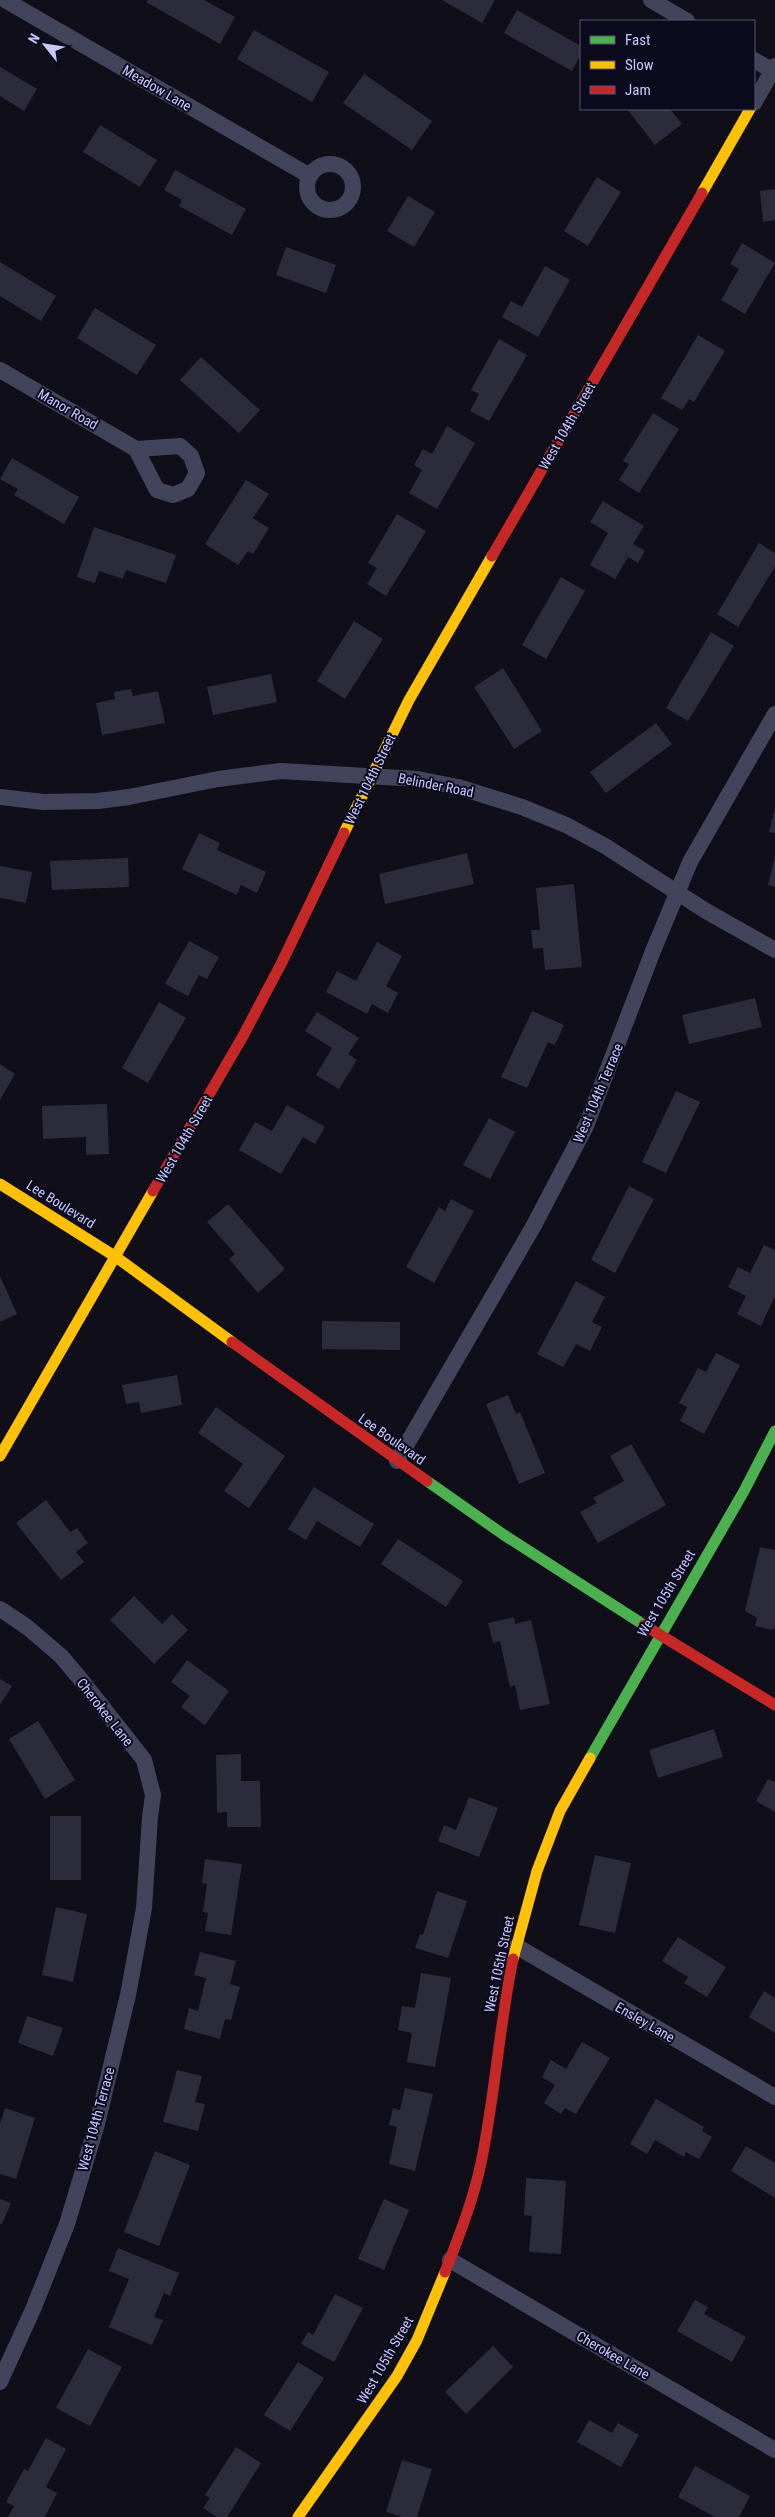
<svg xmlns="http://www.w3.org/2000/svg" width="775" height="2517" font-family="'Roboto Condensed',sans-serif">
<rect width="100%" height="100%" fill="#100e19"/>
<g fill="#2c2b3c">
<polygon points="148,0 204,0 235,17 220,44 146,2"/>
<polygon points="442,0 495,0 482,23"/>
<polygon points="517,10 581,46 581,54 572,71 504,33"/>
<polygon points="254,30 329,72 312,102 237,59"/>
<polygon points="0,67 37,89 24,111 0,96"/>
<polygon points="364,74 432,121 412,150 343,103"/>
<polygon points="627,109 670,109 682,124 655,145"/>
<polygon points="100,125 157,160 140,187 83,152"/>
<polygon points="175,170 246,209 232,235 179,206 182,200 164,190"/>
<polygon points="597,177 621,192 588,246 564,231"/>
<polygon points="775,189 775,220 763,222 760,191"/>
<polygon points="408,196 435,212 414,247 387,231"/>
<polygon points="742,243 775,263 745,314 721,300 739,269 730,264"/>
<polygon points="286,247 336,265 326,293 276,275"/>
<polygon points="0,262 56,296 41,321 0,296"/>
<polygon points="545,266 570,280 538,337 502,317 511,301 522,307"/>
<polygon points="95,308 156,345 137,375 77,338"/>
<polygon points="698,335 725,351 694,402 689,399 682,410 661,398"/>
<polygon points="499,339 527,355 489,421 470,411 479,394 471,390"/>
<polygon points="201,357 260,410 239,433 180,380"/>
<polygon points="653,413 679,429 639,493 619,480 629,464 623,461"/>
<polygon points="447,426 475,443 437,509 409,493 422,470 414,465 423,449 432,454"/>
<polygon points="12,458 79,497 64,524 14,495 18,489 0,479"/>
<polygon points="246,480 269,494 253,518 269,528 253,554 248,551 238,565 205,544"/>
<polygon points="603,501 644,526 633,544 645,551 638,563 628,557 615,579 590,565 608,533 590,522"/>
<polygon points="397,514 426,531 386,596 367,584 377,568 368,563"/>
<polygon points="94,527 176,555 166,583 126,570 123,579 99,571 95,583 77,577"/>
<polygon points="759,543 775,553 775,567 738,627 717,614"/>
<polygon points="561,577 585,591 546,659 522,645"/>
<polygon points="354,621 383,639 345,699 317,681"/>
<polygon points="711,632 734,646 688,721 666,708"/>
<polygon points="503,668 542,731 514,749 474,687"/>
<polygon points="271,674 277,702 213,715 207,687"/>
<polygon points="131,689 133,696 158,691 165,723 102,735 96,703 115,699 114,692"/>
<polygon points="656,723 672,744 606,793 590,772"/>
<polygon points="775,809 775,833 769,832"/>
<polygon points="199,833 220,843 217,850 266,872 257,893 241,885 237,895 182,869"/>
<polygon points="467,853 474,884 385,904 379,874"/>
<polygon points="775,857 775,887 768,885"/>
<polygon points="128,858 129,887 52,890 50,861"/>
<polygon points="0,866 32,872 26,903 0,898"/>
<polygon points="574,884 582,967 545,970 543,948 533,949 531,930 540,930 536,888"/>
<polygon points="189,941 219,957 207,979 199,975 188,996 165,984"/>
<polygon points="377,942 402,956 386,986 398,993 388,1013 372,1004 367,1014 326,992 337,971 356,981"/>
<polygon points="755,998 762,1027 689,1044 682,1015"/>
<polygon points="159,1002 186,1018 148,1083 122,1068"/>
<polygon points="532,1011 564,1025 555,1045 548,1042 527,1088 501,1077"/>
<polygon points="317,1012 359,1038 348,1054 357,1060 339,1089 316,1075 332,1048 305,1031"/>
<polygon points="0,1064 15,1074 0,1100"/>
<polygon points="676,1091 700,1102 666,1173 642,1162"/>
<polygon points="107,1104 109,1154 86,1155 86,1137 43,1139 42,1106"/>
<polygon points="287,1105 325,1127 315,1144 303,1137 281,1174 239,1150 255,1122 272,1131"/>
<polygon points="489,1118 515,1132 490,1179 463,1165"/>
<polygon points="629,1186 654,1199 615,1273 591,1260"/>
<polygon points="451,1199 474,1211 434,1283 406,1267 439,1207 445,1211"/>
<polygon points="228,1204 285,1269 258,1293 229,1259 235,1254 207,1222"/>
<polygon points="764,1245 775,1250 775,1296 761,1326 737,1314 746,1296 728,1287 738,1267 750,1273"/>
<polygon points="0,1276 17,1314 0,1322"/>
<polygon points="576,1281 605,1297 592,1322 602,1327 590,1351 576,1344 563,1367 537,1354"/>
<polygon points="322,1321 400,1322 400,1350 322,1349"/>
<polygon points="716,1353 740,1365 704,1434 680,1421 687,1407 679,1403 698,1368 706,1372"/>
<polygon points="177,1375 182,1405 141,1413 139,1402 126,1404 122,1385"/>
<polygon points="508,1395 516,1414 520,1412 545,1473 519,1484 486,1404"/>
<polygon points="216,1407 285,1456 249,1508 224,1491 243,1464 198,1433"/>
<polygon points="631,1444 666,1505 598,1543 580,1512 597,1503 593,1498 624,1481 610,1456"/>
<polygon points="314,1487 374,1524 360,1547 317,1521 306,1540 288,1529"/>
<polygon points="46,1500 70,1532 77,1528 88,1543 76,1552 84,1562 61,1580 16,1523"/>
<polygon points="398,1539 463,1581 446,1607 381,1564"/>
<polygon points="760,1547 775,1550 775,1626 773,1630 755,1626 757,1618 745,1611"/>
<polygon points="134,1596 162,1624 172,1614 188,1630 154,1664 110,1620"/>
<polygon points="514,1617 515,1624 531,1620 550,1704 520,1710 515,1685 510,1687 500,1641 493,1643 488,1623"/>
<polygon points="187,1660 229,1691 205,1725 181,1707 190,1696 171,1682"/>
<polygon points="0,1679 12,1686 0,1705"/>
<polygon points="38,1721 75,1780 45,1799 9,1739"/>
<polygon points="714,1729 723,1757 658,1778 649,1750"/>
<polygon points="241,1754 241,1781 260,1781 261,1827 227,1827 227,1812 217,1813 216,1755"/>
<polygon points="768,1779 775,1782 775,1812 756,1801"/>
<polygon points="469,1797 498,1808 479,1857 438,1841 444,1825 456,1830"/>
<rect x="50" y="1816" width="31" height="64"/>
<polygon points="595,1855 631,1863 615,1933 579,1925"/>
<polygon points="205,1859 242,1864 231,1935 205,1931 208,1913 203,1912 207,1884 202,1883"/>
<polygon points="437,1891 467,1901 448,1958 415,1948 420,1934 423,1935"/>
<polygon points="56,1907 87,1914 73,1982 42,1975"/>
<polygon points="678,1937 726,1967 707,1997 684,1983 688,1977 662,1961"/>
<polygon points="200,1952 236,1961 230,1984 240,1987 231,2020 225,2019 220,2039 184,2029 189,2008 198,2011 206,1978 194,1975"/>
<polygon points="421,1973 451,1978 435,2067 407,2062 412,2033 398,2030 402,2006 415,2008"/>
<polygon points="764,1991 775,1998 775,2033 749,2017"/>
<polygon points="27,2016 63,2028 53,2056 18,2043"/>
<polygon points="582,2042 610,2058 576,2114 565,2108 561,2114 544,2103 555,2085 542,2077 551,2060 566,2069"/>
<polygon points="177,2070 202,2076 195,2102 205,2104 198,2131 163,2122"/>
<polygon points="405,2088 433,2094 415,2171 389,2164 397,2127 389,2125 393,2108 400,2110"/>
<polygon points="656,2099 704,2127 702,2131 712,2137 699,2159 686,2152 684,2157 655,2140 647,2154 630,2144"/>
<polygon points="5,2108 35,2118 16,2179 0,2174 0,2124"/>
<polygon points="746,2146 775,2163 775,2198 731,2171"/>
<polygon points="155,2151 190,2165 159,2246 124,2232"/>
<polygon points="526,2178 566,2181 561,2254 529,2252 532,2216 524,2215"/>
<polygon points="0,2199 11,2203 2,2224 0,2224"/>
<polygon points="384,2199 409,2210 384,2270 358,2259"/>
<polygon points="118,2248 179,2273 170,2296 164,2293 154,2317 163,2320 152,2345 109,2327 129,2279 109,2271"/>
<polygon points="335,2294 363,2308 334,2362 301,2344 308,2332 313,2335"/>
<polygon points="695,2300 708,2307 704,2314 746,2337 732,2362 677,2331"/>
<polygon points="493,2346 513,2367 466,2414 445,2392"/>
<polygon points="88,2349 122,2367 90,2426 56,2408"/>
<polygon points="298,2362 324,2378 290,2431 264,2415"/>
<polygon points="589,2420 612,2433 618,2423 639,2435 621,2467 577,2442"/>
<polygon points="46,2438 66,2449 46,2487 57,2493 45,2517 8,2517 14,2506 6,2502 24,2469 28,2471"/>
<polygon points="236,2447 261,2463 227,2517 217,2517 203,2508 210,2498 205,2495"/>
<polygon points="402,2460 432,2469 417,2517 402,2517 386,2512"/>
<polygon points="695,2466 750,2496 739,2517 715,2517 678,2497"/>
</g>
<g fill="none" stroke-linecap="round" stroke-linejoin="round">
<g stroke="#42445b" stroke-width="16">
<polyline points="5,0 310,176"/>
<polyline points="651,0 687,21"/>
<polyline points="754,60 775,72"/>
<polyline points="754,103 775,66"/>
<circle cx="330" cy="187" r="23"/>
<polyline points="0,370 136,449 157,490 173,495 188,489 197,473 191,456 180,446 136,449"/>
<polyline points="0,797 43,802 98,801 129,797 218,779 281,771 418,779 458,787 522,807 566,825 605,846 706,911 775,950"/>
<polyline points="397,1461 533,1227 586,1126 653,951 690,862 775,714"/>
<polyline points="0,1609 27,1627 61,1656 82,1681 144,1760 153,1795 150,1817 144,1908 128,1995 97,2124 67,2224 34,2307 0,2382"/>
<polyline points="516,1946 775,2097"/>
<polyline points="450,2260 775,2450"/>
</g>
<g stroke="#4caf50" stroke-width="11">
<polyline points="427,1481 504,1535 644,1625"/>
<polyline points="590,1758 744,1491 775,1431"/>
</g>
<g stroke="#ffc107" stroke-width="11">
<polyline points="702,193 750,109"/>
<polyline points="344,833 409,700 492,556"/>
<polyline points="0,1184 116,1257 232,1342"/>
<polyline points="0,1456 153,1191"/>
<polyline points="513,1959 537,1871 560,1811 590,1758"/>
<polyline points="298,2517 397,2376 417,2340 445,2272"/>
</g>
<g stroke="#c62828" stroke-width="11">
<polyline points="492,556 702,193"/>
<polyline points="153,1191 243,1036 282,962 344,833"/>
<polyline points="232,1342 427,1481"/>
<polyline points="644,1625 775,1705"/>
<path d="M445,2272C459,2236 473,2201 481,2163C495,2096 499,2027 513,1959"/>
</g>
</g>
<g text-anchor="middle" stroke-width="4" stroke-linejoin="round" paint-order="stroke">
<g font-size="14" fill="#c8c6ff" stroke="#0c0a1d">
<text transform="translate(157 88) rotate(30)" y="5">Meadow Lane</text>
<text transform="translate(68 409) rotate(30)" y="5">Manor Road</text>
<text transform="translate(567 426) rotate(-60)" y="5">West 104th Street</text>
<text transform="translate(370 779) rotate(-64)" y="5">West 104th Street</text>
<text transform="translate(436 785) rotate(11)" y="5">Belinder Road</text>
<text transform="translate(598 1093) rotate(-67)" y="5">West 104th Terrace</text>
<text transform="translate(184 1139) rotate(-60)" y="5">West 104th Street</text>
<text transform="translate(61 1204) rotate(32)" y="5">Lee Boulevard</text>
<text transform="translate(392 1439) rotate(35)" y="5">Lee Boulevard</text>
<text transform="translate(666 1593) rotate(-59)" y="5">West 105th Street</text>
<text transform="translate(105 1712) rotate(52)" y="5">Cherokee Lane</text>
<text transform="translate(499 1964) rotate(-78)" y="5">West 105th Street</text>
<text transform="translate(645 2022) rotate(30)" y="5">Ensley Lane</text>
<text transform="translate(96 2119) rotate(-75)" y="5">West 104th Terrace</text>
<text transform="translate(613 2355) rotate(30)" y="5">Cherokee Lane</text>
<text transform="translate(385 2360) rotate(-60)" y="5">West 105th Street</text>
</g>
</g>
<rect x="580" y="20" width="175" height="90" fill="#0c0a1d" stroke="#575577"/>
<rect x="590" y="36" width="25" height="8" fill="#4caf50" stroke="#575577"/>
<text x="625" y="45" font-size="15" fill="#c8c6ff">Fast</text>
<rect x="590" y="61" width="25" height="8" fill="#ffc107" stroke="#575577"/>
<text x="625" y="70" font-size="15" fill="#c8c6ff">Slow</text>
<rect x="590" y="86" width="25" height="8" fill="#c62828" stroke="#575577"/>
<text x="625" y="95" font-size="15" fill="#c8c6ff">Jam</text>
<g transform="translate(45 45) rotate(300)" stroke="#0c0a1d" stroke-width="4" paint-order="stroke">
<path d="M0-4L9 19L0 12L-9 19Z" fill="#c8c6ff"/>
<text y="-8" font-size="14" font-weight="bold" text-anchor="middle" fill="#c8c6ff">N</text>
</g>
</svg>
